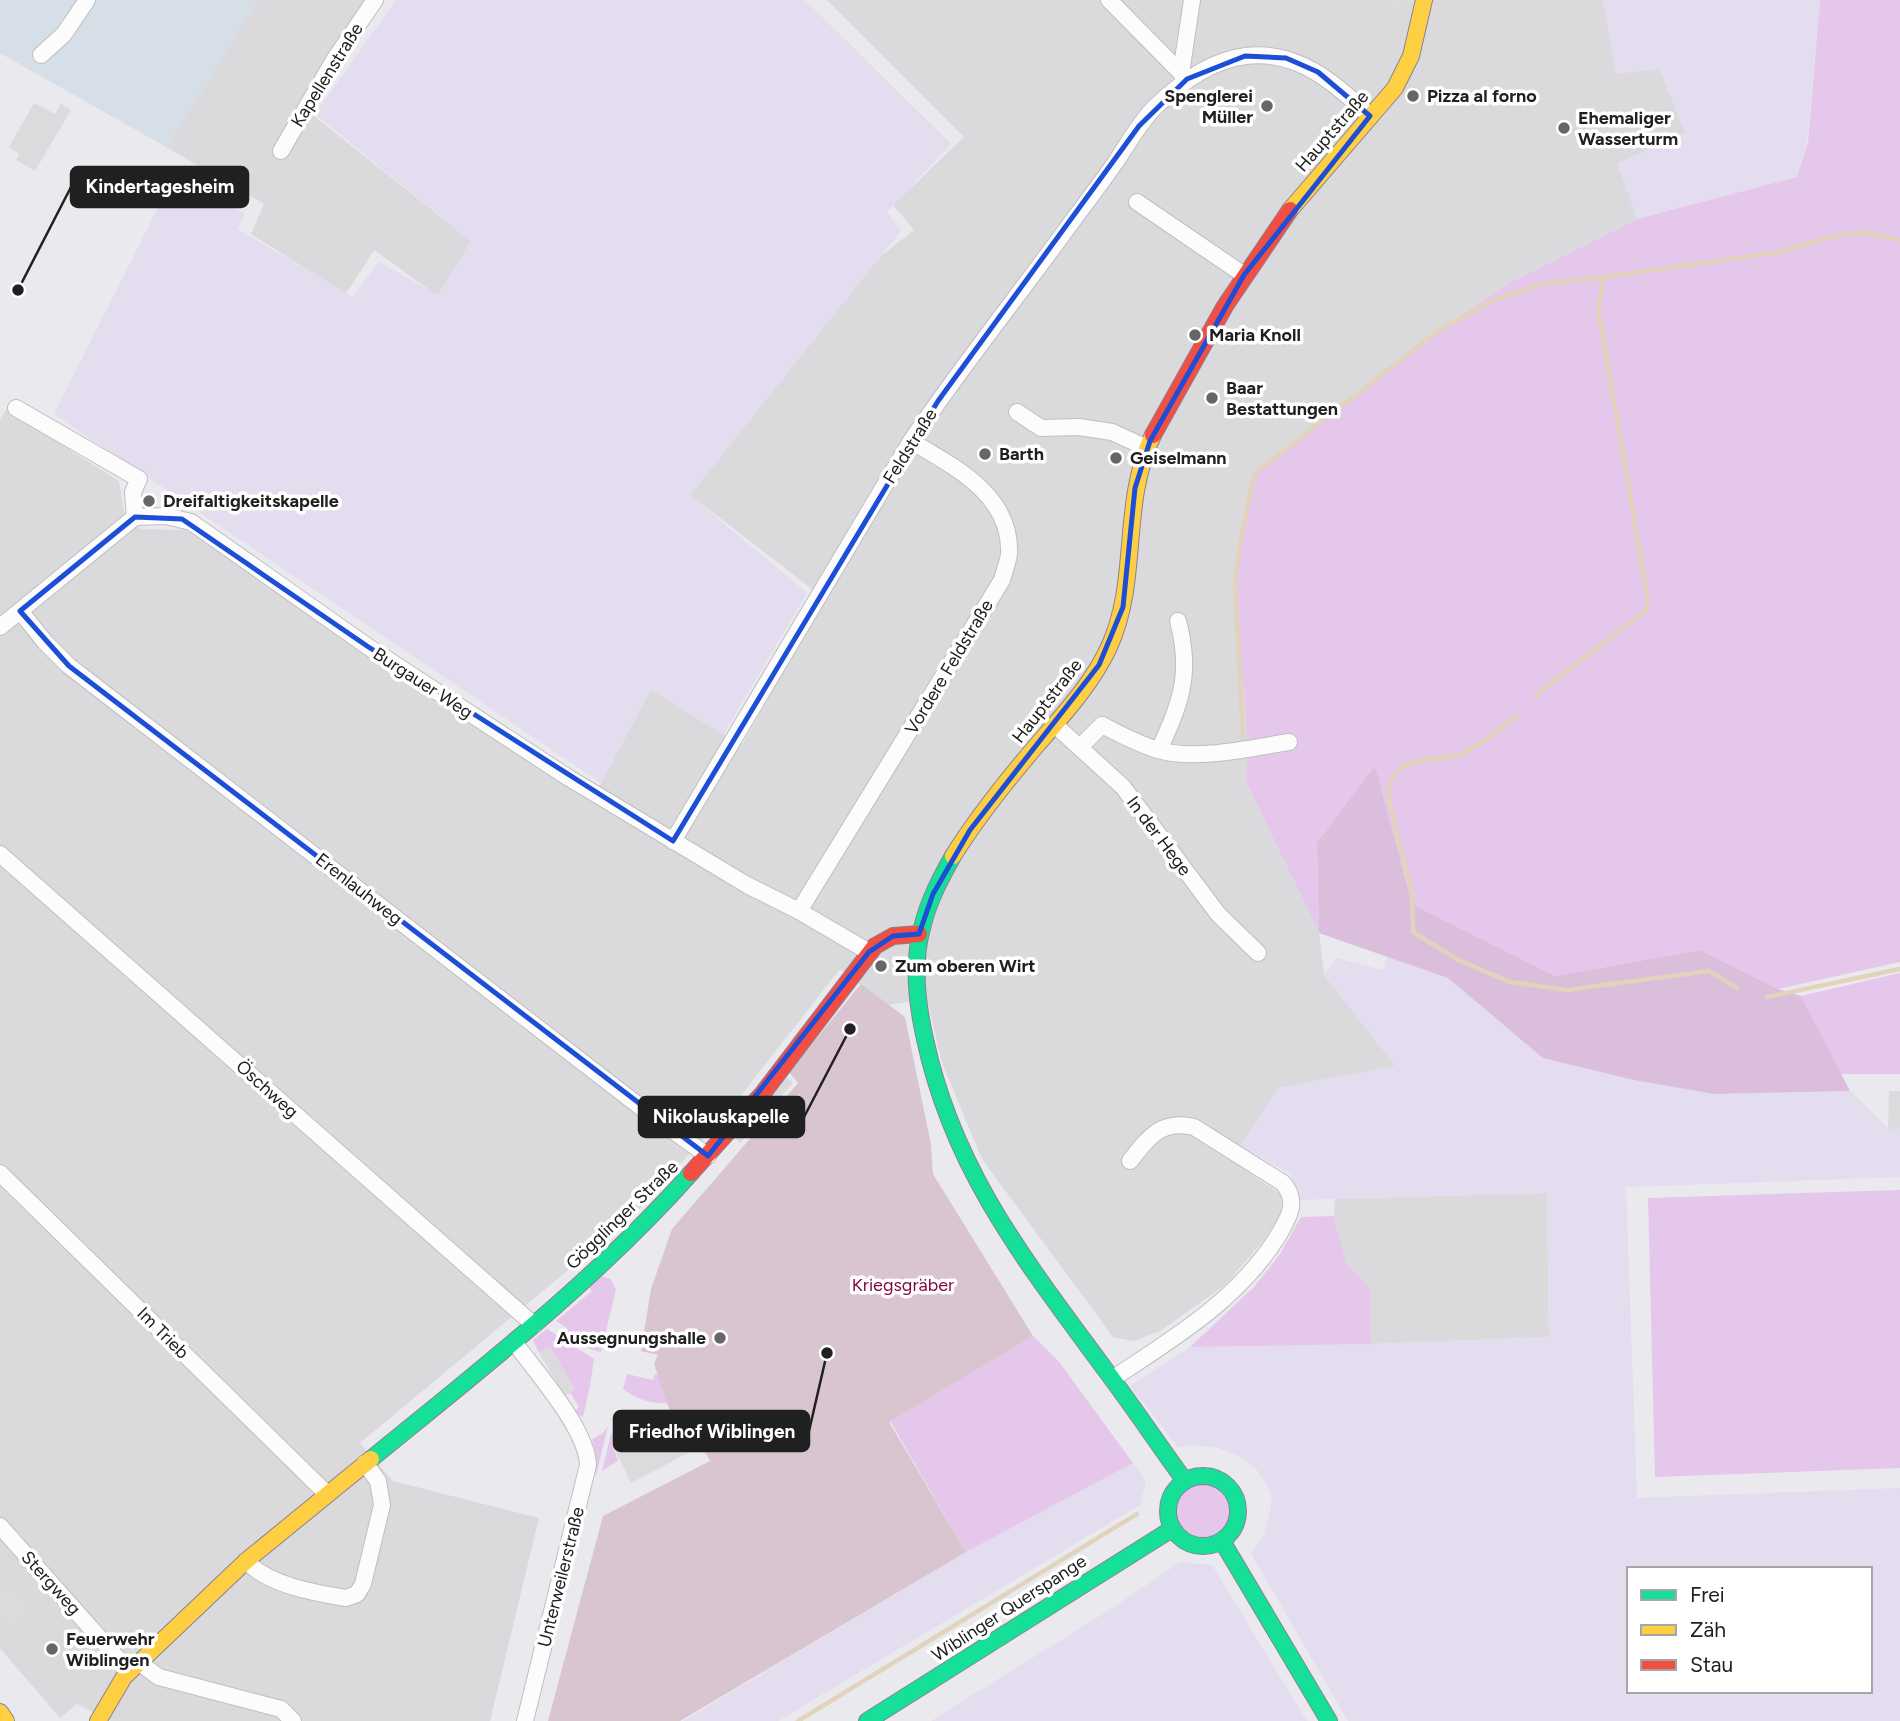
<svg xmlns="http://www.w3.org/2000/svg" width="1900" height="1721" font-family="Figtree,sans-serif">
<rect width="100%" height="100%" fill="#e9e9ee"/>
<g fill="#dadadd">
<polygon points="258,0 368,0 339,40 299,104 471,241 438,296 374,250 346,294 251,234 264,204 166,147"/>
<polygon points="827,0 1603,0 1616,73 1660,69 1685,133 1618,163 1637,219 1513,281 1439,330 1248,748 1246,782 1319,933 1324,975 1396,1066 1278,1088 1240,1146 1234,1162 1282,1195 1281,1215 1264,1240 1225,1285 1160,1331 1134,1341 1113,1337 982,1159 942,1063 927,999 888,1005 840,969 731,1108 632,1217 360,1443 393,1481 539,1518 490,1721 111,1721 77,1704 60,1718 0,1648 0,420 6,410 119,481 124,512 141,529 186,530 238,561 589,801 601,783 651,689 742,745 825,599 690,495 788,372 809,313 914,230 893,205 964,137"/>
<polygon points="1547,1193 1549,1337 1370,1344 1370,1288 1346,1262 1334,1216 1335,1199"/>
</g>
<polygon fill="#d6dfe8" points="0,0 258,0 166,147 0,53"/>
<g fill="#e4dcef" fill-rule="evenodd">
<polygon points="396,0 805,0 951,144 887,212 901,231 690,495 807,593 723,735 651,689 601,783 54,414 175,174 245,214 238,229 352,297 379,262 438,295 471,241 315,114"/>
<polygon points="1603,0 1820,0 1807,142 1797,177 1637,219 1617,163 1685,133 1660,69 1616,74"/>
<path d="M1387,954L1448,978L1544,1058L1634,1080L1714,1094L1850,1091L1888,1128H1900V1177L1626,1187L1637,1498L1900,1488V1721H1348L1251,1553L1263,1537L1269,1516L1272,1500L1267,1484L1257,1470L1240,1457L1219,1448L1194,1445L1178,1447L1130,1386L1190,1347L1370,1344L1549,1337L1547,1193L1295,1200L1291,1174L1240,1146L1278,1088L1395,1066L1324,975L1336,958L1383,970ZM1629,1569H1870V1691H1629Z"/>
<polygon points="1133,1463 1146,1481 1140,1505 778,1721 683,1721 966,1552"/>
<polygon points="1180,1562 1212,1565 1307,1721 931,1721 1114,1607"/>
</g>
<g fill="#e6c7ec">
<polygon points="1820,0 1900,0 1900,962 1778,989 1700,950 1555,976 1412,904 1375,767 1317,843 1319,933 1246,782 1248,748 1236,589 1240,544 1254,474 1439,330 1513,281 1637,219 1797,177 1808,142"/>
<polygon points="1900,973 1900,1074 1840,1074 1801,996"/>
<polygon points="1900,1190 1900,1468 1655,1477 1648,1198"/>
<polygon points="1334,1216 1346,1262 1370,1288 1370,1344 1190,1347 1254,1287 1280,1254 1301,1217"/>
<polygon points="601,1276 611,1279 616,1290 601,1352 591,1350 566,1334 568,1329 556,1321 592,1291 588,1286"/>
<polygon points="547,1329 594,1359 590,1386 583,1417 578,1415 574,1411 579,1407 570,1392 575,1389 550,1348 539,1353 533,1340"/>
<polygon points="1033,1336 1060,1363 1133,1463 966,1552 890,1421"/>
<path d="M627,1374L653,1380L655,1374L675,1379L673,1403C652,1404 640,1401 623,1389Z"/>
<polygon points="636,1422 641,1427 640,1433 613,1447 618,1461 602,1471 611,1434"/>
<polygon points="608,1426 596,1476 596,1456 592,1439 603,1433"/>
<circle cx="1204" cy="1512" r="35"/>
</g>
<polygon fill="#dbbedb" points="1375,766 1412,904 1555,976 1700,950 1778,989 1801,996 1850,1091 1714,1094 1634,1080 1543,1058 1448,978 1319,933 1317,843"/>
<polygon fill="#d8c5d0" points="861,984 905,1017 931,1145 933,1174 1033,1336 889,1422 966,1552 680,1721 548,1721 603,1516 710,1461 689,1422 674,1423 654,1364 658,1355 641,1351 651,1289 672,1229 798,1083 789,1072"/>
<g fill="#dbdbdd">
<polygon points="1377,0 1409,0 1407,11 1397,10"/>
<polygon points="34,103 55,114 61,104 71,110 35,171 16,160 19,154 9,147"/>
<polygon points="780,1071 793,1083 740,1143 728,1133"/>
<polygon points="1889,1091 1900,1091 1900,1128 1888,1129"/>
<polygon points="550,1347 575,1389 565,1396 539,1353"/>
<polygon points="658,1424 662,1432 674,1426 688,1453 631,1483 614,1448"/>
<polygon points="13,1580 38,1608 13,1630 0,1615 0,1591"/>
<polygon points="95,1647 107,1660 95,1672 82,1659"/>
</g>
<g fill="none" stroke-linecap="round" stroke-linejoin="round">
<g stroke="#e2d3bc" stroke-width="4.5">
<polyline points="1536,695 1645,611 1648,601 1598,308 1604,277 1780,252 1839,235 1864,233 1900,240"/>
<polyline points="1517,716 1485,740 1461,755 1424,760 1402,766 1389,783 1389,800 1412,895 1413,932 1458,960 1510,982 1567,990 1709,971 1737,988"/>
<polyline points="1243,739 1235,584 1240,544 1254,474 1439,330 1493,301 1540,284 1604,277"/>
<polyline points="1767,997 1900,969"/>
<polyline points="798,1721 1137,1514"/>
</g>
<g stroke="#bfbfc1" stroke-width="18">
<g id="street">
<polyline points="1109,0 1187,79"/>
<polyline points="41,55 64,34 87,0"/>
<polyline points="1181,73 1192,0"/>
<polyline points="281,151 334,60 375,0"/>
<polyline points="1137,202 1244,275"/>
<polyline points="16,408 139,479 133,492 135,517 166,516 191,522 367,646 569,778 747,885 799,911 869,952"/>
<polyline points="1017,412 1041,428 1079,427 1112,432 1147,448"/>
<polyline points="20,611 45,642 69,666 647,1112 708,1156"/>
<polyline points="0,627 135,517"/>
<polyline points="1055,725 1123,787 1218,914 1258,953"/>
<path d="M1080,747L1102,725C1120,734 1138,744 1158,750C1196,761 1250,748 1289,742"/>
<path d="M1159,750C1181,702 1192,674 1178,621"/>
<path d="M673,841L911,441C962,366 1018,296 1071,223C1086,203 1101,183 1115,163C1128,144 1139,123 1155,107C1180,83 1211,60 1246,56C1298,50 1335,83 1370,116"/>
<polyline points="0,854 534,1325"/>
<path d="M799,911L1002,580C1004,572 1008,562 1009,554C1012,495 954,467 911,441"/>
<polyline points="0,1173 326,1493"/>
<path d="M514,1342C536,1372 587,1429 588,1465L525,1721"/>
<path d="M1112,1379C1174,1338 1238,1300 1278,1236C1289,1217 1299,1202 1283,1183L1194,1127C1161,1119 1148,1138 1130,1161"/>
<polyline points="0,1526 129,1671"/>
<path d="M246,1561C269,1585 314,1593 346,1598L357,1594L363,1584L382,1505L378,1481L365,1463"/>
<polyline points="138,1662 159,1677 281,1709 293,1721"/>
</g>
</g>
<g stroke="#8b8099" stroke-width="18">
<g id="fast">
<path d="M953,856C940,879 928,902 922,928C912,964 917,1004 925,1039C953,1171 1027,1263 1104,1368C1132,1405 1158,1444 1185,1481"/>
<path d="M371,1459C481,1369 596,1280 691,1173"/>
<circle cx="1203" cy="1511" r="35"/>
<polyline points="1222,1541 1329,1721"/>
<polyline points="867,1721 1172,1529"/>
</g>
</g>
<g stroke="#8b8099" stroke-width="18">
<g id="slow">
<polyline points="1290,210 1395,88 1411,56 1424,0"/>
<path d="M953,856C978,816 1007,780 1037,745C1063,715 1092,684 1109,647C1140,580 1120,504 1153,435"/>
<polyline points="0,1712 6,1721"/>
<polyline points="98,1721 124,1677 246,1561 371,1459"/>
</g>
</g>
<g stroke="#8b8099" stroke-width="18">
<g id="jam">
<polyline points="1153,435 1225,306 1290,210"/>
<polyline points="691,1173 763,1093 875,946 893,936 919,934"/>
</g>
</g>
<use href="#street" stroke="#fcfcfc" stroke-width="16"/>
<use href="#fast" stroke="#16e098" stroke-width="16"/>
<use href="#slow" stroke="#ffcf43" stroke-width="16"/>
<use href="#jam" stroke="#f24e42" stroke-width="16"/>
</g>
<path fill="none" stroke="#1d4ed8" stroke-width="5" stroke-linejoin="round" d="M1245,56L1286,58L1318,72L1370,116L1244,275L1150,441L1135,488L1123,607L1099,665L970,830L933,894L919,934L893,936L869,952L708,1156L69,666L20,611L135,517L182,519L367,646L673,841L938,401L1139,126L1187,79Z"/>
<g fill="#666668" stroke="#fff" stroke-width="2.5">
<circle cx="1413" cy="96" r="7"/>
<circle cx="1267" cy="106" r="7"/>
<circle cx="1564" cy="128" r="7"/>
<circle cx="1195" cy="335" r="7"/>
<circle cx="1212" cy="398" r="7"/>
<circle cx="985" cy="454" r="7"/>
<circle cx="1116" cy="458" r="7"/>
<circle cx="149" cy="501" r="7"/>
<circle cx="881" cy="966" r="7"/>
<circle cx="720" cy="1338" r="7"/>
<circle cx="52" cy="1649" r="7"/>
</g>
<g text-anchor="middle" stroke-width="7" stroke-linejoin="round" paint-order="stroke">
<g font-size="18" fill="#202020" stroke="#fff">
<text transform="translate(327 75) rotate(-58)" y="6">Kapellenstraße</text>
<text transform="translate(1332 131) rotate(-49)" y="6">Hauptstraße</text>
<text transform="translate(910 446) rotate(-58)" y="6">Feldstraße</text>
<text transform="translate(949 667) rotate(-59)" y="6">Vordere Feldstraße</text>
<text transform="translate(423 683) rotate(33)" y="6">Burgauer Weg</text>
<text transform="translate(1047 701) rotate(-52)" y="6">Hauptstraße</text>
<text transform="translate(1159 836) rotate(53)" y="6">In der Hege</text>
<text transform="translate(359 889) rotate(38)" y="6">Erenlauhweg</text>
<text transform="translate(267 1089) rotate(42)" y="6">Öschweg</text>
<text transform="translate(622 1215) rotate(-44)" y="6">Gögglinger Straße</text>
<text transform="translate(163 1333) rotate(45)" y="6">Im Trieb</text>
<text transform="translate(561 1577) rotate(-76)" y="6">Unterweilerstraße</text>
<text transform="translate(51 1583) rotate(48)" y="6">Stergweg</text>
<text transform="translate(1009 1608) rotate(-33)" y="6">Wiblinger Querspange</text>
</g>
<g font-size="18" font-weight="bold" fill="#202020" stroke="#fff" text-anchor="start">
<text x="1253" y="102" text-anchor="end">Spenglerei<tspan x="1253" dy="21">Müller</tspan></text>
<text x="1427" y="102">Pizza al forno</text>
<text x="1578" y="124">Ehemaliger<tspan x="1578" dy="21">Wasserturm</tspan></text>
<text x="1209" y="341">Maria Knoll</text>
<text x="1226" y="394">Baar<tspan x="1226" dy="21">Bestattungen</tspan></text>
<text x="999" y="460">Barth</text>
<text x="1130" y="464">Geiselmann</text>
<text x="163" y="507">Dreifaltigkeitskapelle</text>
<text x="895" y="972">Zum oberen Wirt</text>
<text x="706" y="1344" text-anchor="end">Aussegnungshalle</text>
<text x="66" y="1645">Feuerwehr<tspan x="66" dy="21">Wiblingen</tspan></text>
</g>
<g font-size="18" fill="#820a49" stroke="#fff">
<text x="903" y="1291">Kriegsgräber</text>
</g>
</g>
<path fill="none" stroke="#202020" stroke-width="2.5" d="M18 290L71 187M850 1029L804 1117M827 1353L809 1431"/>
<g fill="#202020" stroke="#fff" stroke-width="2.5">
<circle cx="18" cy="290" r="7"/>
<circle cx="850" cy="1029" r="7"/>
<circle cx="827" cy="1353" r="7"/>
</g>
<g fill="#202020" stroke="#202020" stroke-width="2.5">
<rect x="71" y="167" width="177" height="40" rx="7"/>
<rect x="639" y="1097" width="165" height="40" rx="7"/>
<rect x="614" y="1411" width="195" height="40" rx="7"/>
</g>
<g font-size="19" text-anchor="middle" font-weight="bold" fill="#fff">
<text x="160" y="193">Kindertagesheim</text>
<text x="721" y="1123">Nikolauskapelle</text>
<text x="712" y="1438">Friedhof Wiblingen</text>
</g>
<rect x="1627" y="1567" width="245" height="126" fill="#ffffff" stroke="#a6a6a6" stroke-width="2"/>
<rect x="1641" y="1590" width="35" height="10" fill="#16e098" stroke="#a6a6a6" stroke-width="2"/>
<text x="1690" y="1602" font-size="21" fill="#202020">Frei</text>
<rect x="1641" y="1625" width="35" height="10" fill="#ffcf43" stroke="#a6a6a6" stroke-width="2"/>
<text x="1690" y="1637" font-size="21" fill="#202020">Zäh</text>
<rect x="1641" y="1660" width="35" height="10" fill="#f24e42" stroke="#a6a6a6" stroke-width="2"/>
<text x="1690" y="1672" font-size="21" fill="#202020">Stau</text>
</svg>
